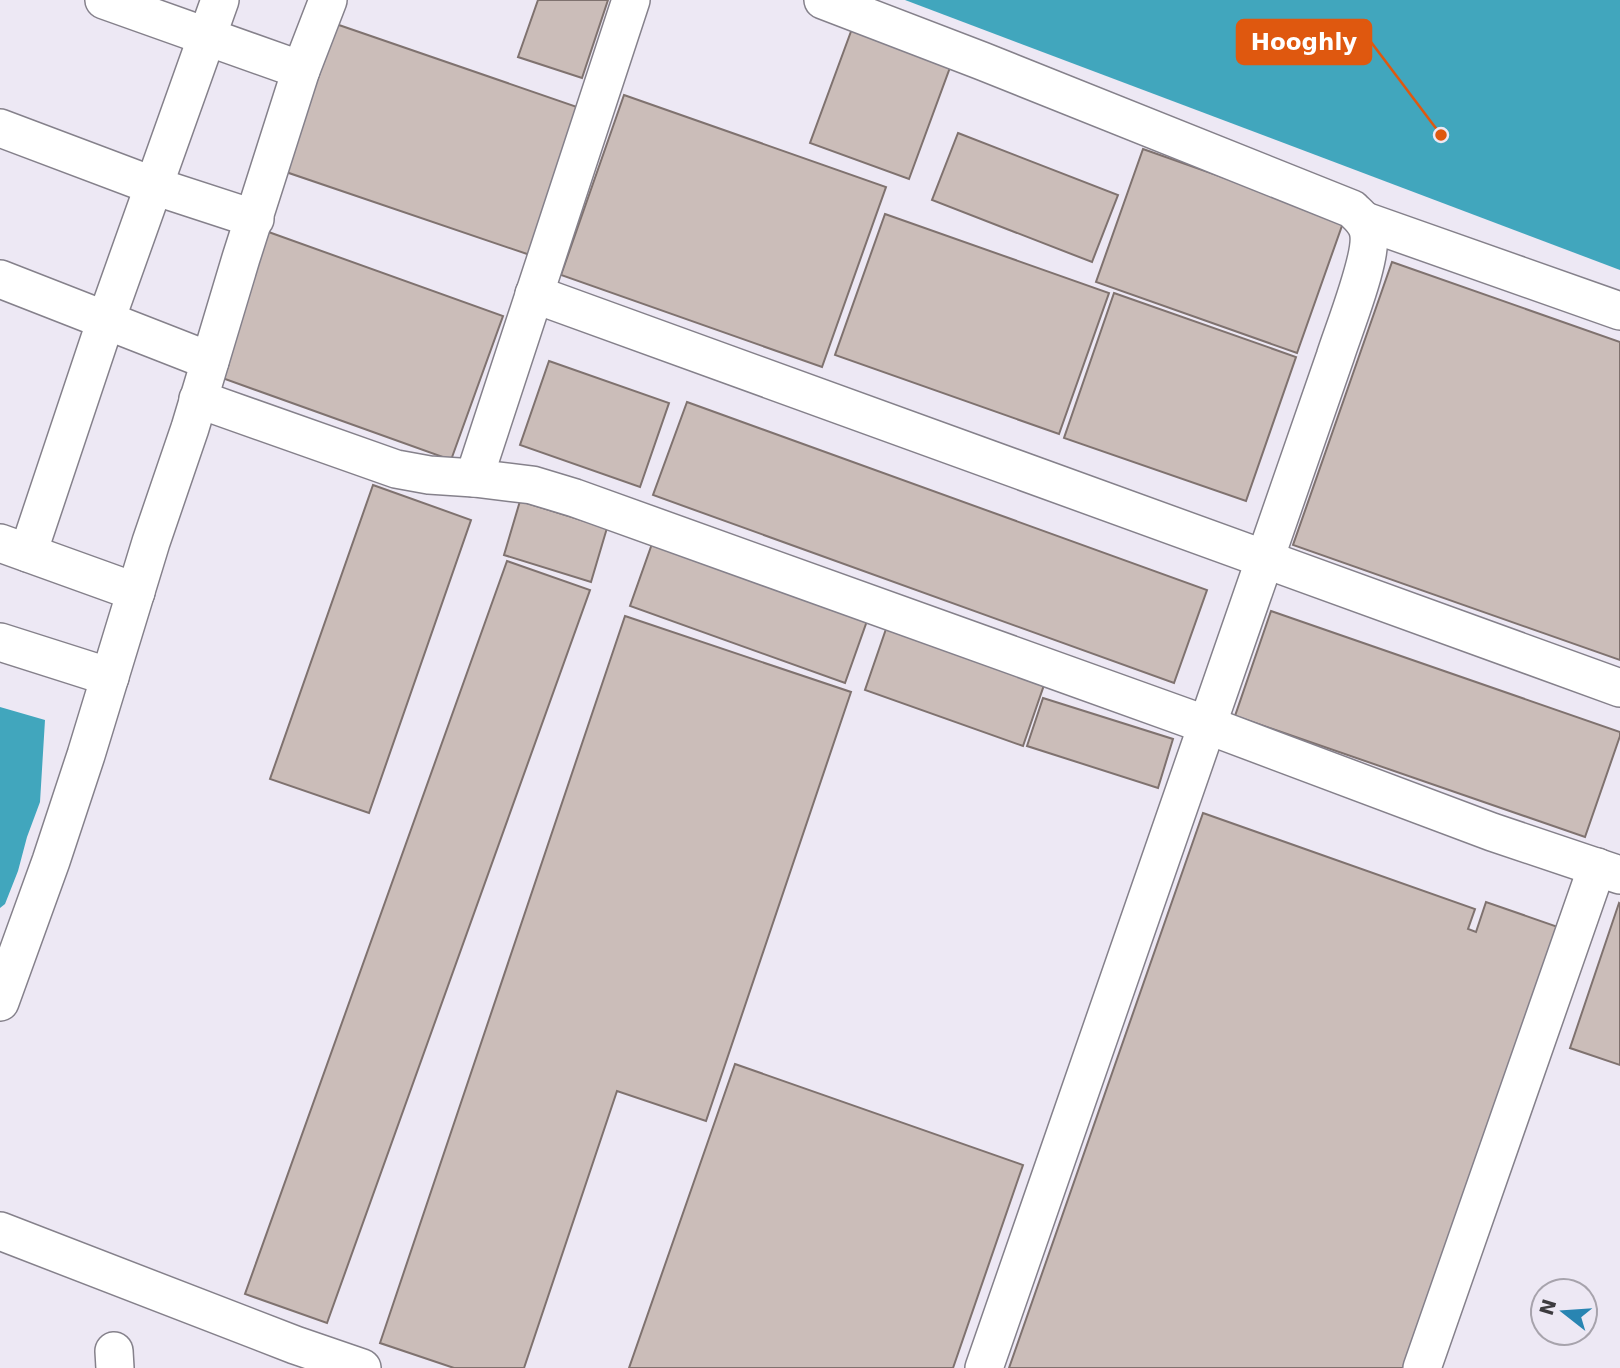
<svg xmlns="http://www.w3.org/2000/svg" width="1620" height="1368" font-family="'DejaVu Sans',sans-serif">
<rect width="100%" height="100%" fill="#ede8f4"/>
<g fill="#41a6bd">
<polygon points="905,0 1620,0 1620,270"/>
<polygon points="0,707 45,720 40,802 27,837 18,871 5,904 0,908"/>
</g>
<g fill="#cbbdb9" stroke="#7f726f" stroke-width="2">
<polygon points="538,0 608,0 582,78 518,57"/>
<polygon points="336,24 580,108 530,255 286,172"/>
<polygon points="853,26 952,62 909,179 810,143"/>
<polygon points="624,95 886,187 822,367 561,275"/>
<polygon points="958,133 1118,195 1092,262 932,200"/>
<polygon points="1143,149 1344,220 1297,353 1096,282"/>
<polygon points="885,214 1109,293 1059,434 835,355"/>
<polygon points="263,230 503,316 451,460 211,374"/>
<polygon points="1392,262 1620,342 1620,660 1293,545"/>
<polygon points="1114,293 1296,357 1246,501 1064,438"/>
<polygon points="549,361 669,403 640,487 520,445"/>
<polygon points="687,402 1207,590 1174,683 653,495"/>
<polygon points="373,485 471,520 369,813 270,779"/>
<polygon points="520,501 607,528 591,582 504,555"/>
<polygon points="653,541 868,618 845,683 630,606"/>
<polygon points="507,561 590,590 327,1323 245,1294"/>
<polygon points="1271,611 1620,732 1620,736 1585,837 1235,716"/>
<polygon points="625,616 851,692 706,1121 617,1091 524,1368 454,1368 380,1343"/>
<polygon points="886,629 1044,685 1023,746 865,690"/>
<polygon points="1043,698 1173,739 1158,788 1027,746"/>
<polygon points="1203,813 1475,909 1468,929 1476,932 1486,902 1558,927 1404,1368 1009,1368"/>
<polygon points="1619,903 1620,904 1620,1065 1570,1048"/>
<polygon points="735,1064 1023,1165 953,1368 629,1368"/>
</g>
<g fill="none" stroke-linecap="round" stroke-linejoin="round">
<g stroke="#85818b" stroke-width="40">
<g id="minor">
<polyline points="104,0 301,70"/>
<path d="M823,0L982,61L1352,209C1359,216 1365,220 1368,230C1375,253 1343,331 1335,357L984,1368"/>
<polyline points="0,128 154,186 255,219"/>
<polyline points="1365,221 1620,311"/>
<polyline points="0,279 210,361"/>
<polyline points="534,294 1620,688"/>
<polyline points="198,399 396,469 429,475 474,478 532,485 575,498 1207,725 1492,832 1620,875"/>
<polyline points="474,478 631,0"/>
<polyline points="0,543 136,592"/>
<polyline points="28,553 106,320 220,0"/>
<polyline points="0,642 110,677"/>
<polyline points="0,1002 51,861 86,755 151,542 190,428 241,258 301,70 328,0"/>
<polyline points="0,1231 295,1345 362,1368"/>
<polyline points="114,1351 115,1368"/>
<polyline points="1422,1368 1597,867"/>
</g>
</g>
<use href="#minor" stroke="#fff" stroke-width="37"/>
</g>
<path fill="none" stroke="#df580f" stroke-width="2.5" d="M1441 135L1371 42"/>
<circle fill="#df580f" stroke="#ede8f4" stroke-width="2.5" cx="1441" cy="135" r="7"/>
<rect fill="#df580f" stroke="#df580f" stroke-width="2.5" x="1237" y="20" width="134" height="44" rx="7"/>
<g font-size="23" text-anchor="middle" font-weight="bold" fill="#fff">
<text x="1304" y="50">Hooghly</text>
</g>
<g transform="translate(1564 1312) rotate(287)"><circle r="33" fill="#ede8f4" stroke="#a7a3ac" stroke-width="2"/>
<path d="M0-5L12 26L0 18L-12 26Z" fill="#2985b2"/>
<text y="-10" font-size="19" font-weight="bold" text-anchor="middle" fill="#3d3b3f">N</text>
</g>
</svg>
